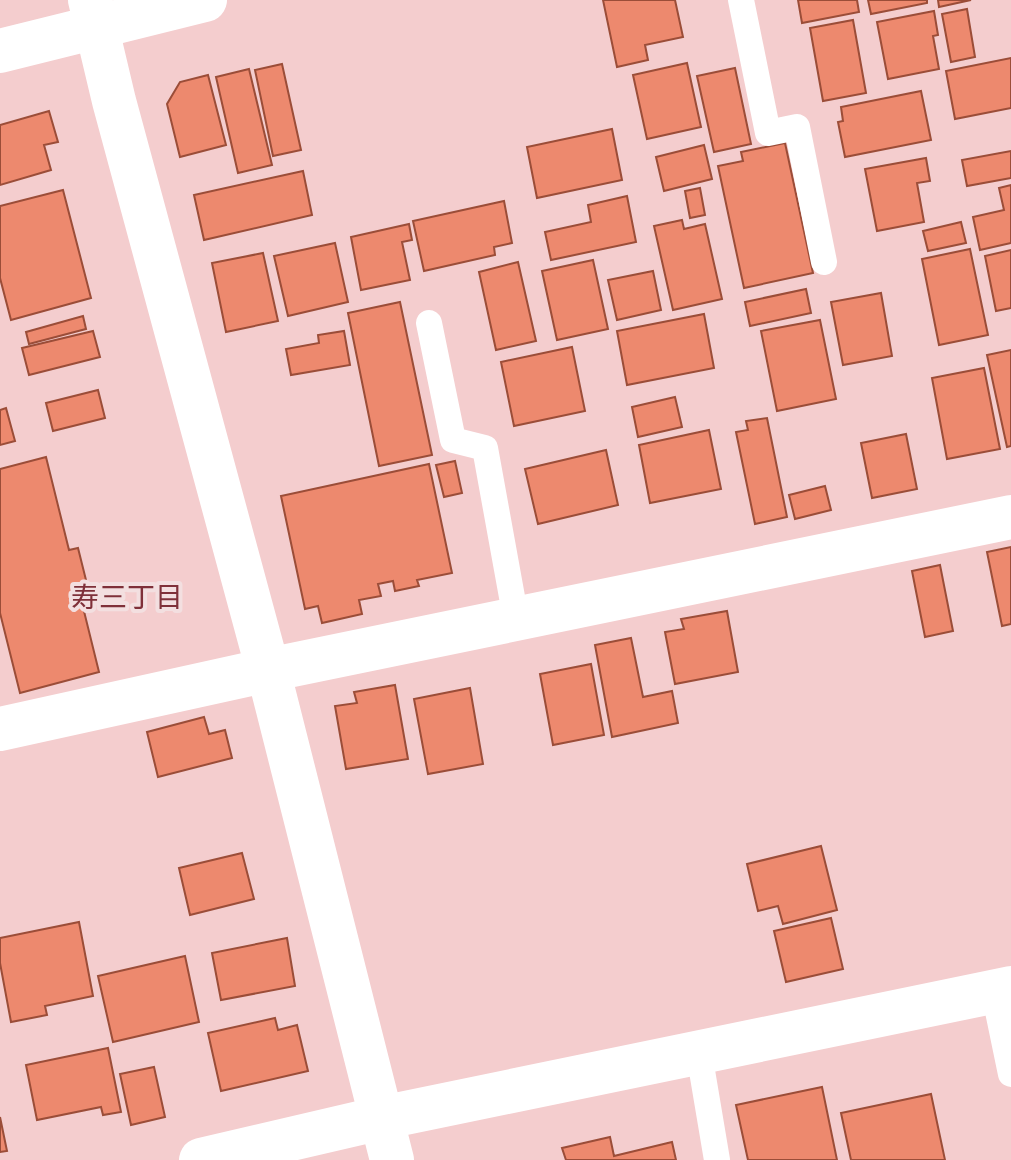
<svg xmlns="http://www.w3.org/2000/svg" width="1011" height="1160" font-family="Raleway,'Noto Sans JP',sans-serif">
<rect width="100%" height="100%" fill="#f4cdce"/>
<g fill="#ed896e" stroke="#9b4d38" stroke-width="2">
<polygon points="603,0 675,0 683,37 645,45 648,60 617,67"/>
<polygon points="798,0 857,0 859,12 802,23"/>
<polygon points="868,0 927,0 927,3 871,14"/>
<polygon points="938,0 971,0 939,7"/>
<polygon points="967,9 975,57 951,62 942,14"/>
<polygon points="934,11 938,35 933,36 939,69 888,79 877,22"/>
<polygon points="853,20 866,93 823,101 810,28"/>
<polygon points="1011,58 1011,108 955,119 946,71"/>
<polygon points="687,63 701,127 647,139 633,75"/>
<polygon points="282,64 301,150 273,156 255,70"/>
<polygon points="735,68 751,144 714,152 697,76"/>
<polygon points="249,69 272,165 238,173 216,77"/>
<polygon points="208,75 226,145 180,157 167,104 180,82"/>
<polygon points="921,91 931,140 845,157 838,122 843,121 841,107"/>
<polygon points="49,111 58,142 44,145 51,170 0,185 0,125"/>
<polygon points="612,129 622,180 537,198 527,147"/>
<polygon points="785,143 813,273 744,288 718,166 743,161 741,152"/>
<polygon points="704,145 712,179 664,191 656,157"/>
<polygon points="1011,151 1011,178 967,186 962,160"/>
<polygon points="926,158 930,181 917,183 924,222 877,231 865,169"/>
<polygon points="303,171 312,215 204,240 194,195"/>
<polygon points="1011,185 1011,243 980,250 973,217 1004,210 999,188"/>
<polygon points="700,188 705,215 690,218 685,191"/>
<polygon points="63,190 91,298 11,320 0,278 0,206"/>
<polygon points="627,196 636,242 551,260 545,232 591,222 588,205"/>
<polygon points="504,201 512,243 494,247 495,255 424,271 413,221"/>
<polygon points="682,220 684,229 705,224 722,299 673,310 654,226"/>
<polygon points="961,222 966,243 928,251 923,231"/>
<polygon points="409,224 412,240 402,242 410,280 361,290 351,237"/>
<polygon points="335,243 348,302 288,316 274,256"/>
<polygon points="970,249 988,335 939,345 922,259"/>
<polygon points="1011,250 1011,308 996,311 985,256"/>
<polygon points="263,253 278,321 226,332 212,263"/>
<polygon points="593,260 608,329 557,340 542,271"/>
<polygon points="518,262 536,341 496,350 479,272"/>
<polygon points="653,271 661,310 617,320 608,280"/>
<polygon points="806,289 811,313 750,326 745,302"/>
<polygon points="881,293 892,356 843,365 831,302"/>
<polygon points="400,302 432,455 379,466 348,313"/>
<polygon points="704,314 714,368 627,385 617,331"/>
<polygon points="83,316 86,329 29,344 26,332"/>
<polygon points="820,320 836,399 777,411 761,331"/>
<polygon points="93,331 100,357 29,375 22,348"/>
<polygon points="344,331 350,365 291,375 286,349 319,343 318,335"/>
<polygon points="572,347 585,411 514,426 501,362"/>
<polygon points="1011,350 1011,446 1007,447 987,355"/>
<polygon points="984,368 1000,449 947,459 932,378"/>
<polygon points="98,390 105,418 53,431 46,403"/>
<polygon points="675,397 682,427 638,437 632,407"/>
<polygon points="6,408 15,441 0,445 0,410"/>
<polygon points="767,418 787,517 755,524 736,432 748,430 746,421"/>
<polygon points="709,430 721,489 650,503 639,445"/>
<polygon points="906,434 917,489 872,498 861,443"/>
<polygon points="606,450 618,505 538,524 525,469"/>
<polygon points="46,457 69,550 78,548 88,588 79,591 99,672 20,693 0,613 0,469"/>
<polygon points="455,461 462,493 444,497 436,465"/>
<polygon points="429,464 452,573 417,580 419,586 395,591 393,581 378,584 381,596 359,600 362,614 322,623 318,606 305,609 281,496"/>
<polygon points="825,486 831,510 795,519 789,495"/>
<polygon points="1011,547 1011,624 1002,626 987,552"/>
<polygon points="940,565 953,631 925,637 912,571"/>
<polygon points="727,611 738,672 675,684 665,632 684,629 681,619"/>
<polygon points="631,638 643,697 672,691 678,723 612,737 595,645"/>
<polygon points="591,664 604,735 553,745 540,674"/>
<polygon points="395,685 408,759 346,769 335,706 357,703 354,692"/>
<polygon points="470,688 483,764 428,774 414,699"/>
<polygon points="204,717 209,734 225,730 232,758 158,777 147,732"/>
<polygon points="821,846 837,910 783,924 778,906 758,911 747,864"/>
<polygon points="242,853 254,899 190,915 179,868"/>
<polygon points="831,918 843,969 786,982 774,931"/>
<polygon points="79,922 93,996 45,1006 47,1015 11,1022 0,963 0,938"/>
<polygon points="287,938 295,986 221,1000 212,953"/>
<polygon points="185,956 199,1022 113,1042 98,976"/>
<polygon points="275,1018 278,1030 297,1025 308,1071 221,1091 208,1033"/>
<polygon points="108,1048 121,1112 103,1115 101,1107 37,1120 26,1065"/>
<polygon points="154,1067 165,1117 131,1125 120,1074"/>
<polygon points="822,1087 837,1160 748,1160 736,1105"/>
<polygon points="931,1094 945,1160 851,1160 841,1113"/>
<polygon points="0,1117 7,1151 0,1152"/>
<polygon points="610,1137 614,1156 672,1142 676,1160 566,1160 562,1148"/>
</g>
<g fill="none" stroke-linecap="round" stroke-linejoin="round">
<g stroke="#fff" stroke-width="26">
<polyline points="741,0 768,133 797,127 824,262"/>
<polyline points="429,323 453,440 485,448 516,619"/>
<polyline points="994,992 1011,1074"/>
<polyline points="699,1053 717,1160"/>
</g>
<g stroke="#fff" stroke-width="44">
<polyline points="90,0 114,101 268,670 392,1160"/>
<polyline points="0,729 268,670 1011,517"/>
<polyline points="201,1160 381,1118 1011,988"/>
</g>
<polyline stroke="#fff" stroke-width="44" points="0,51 205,0"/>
</g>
<g text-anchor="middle" stroke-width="8" stroke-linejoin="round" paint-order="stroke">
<g font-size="28" fill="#7f3039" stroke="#f3dfe0">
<text x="127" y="607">寿三丁目</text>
</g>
</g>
</svg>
